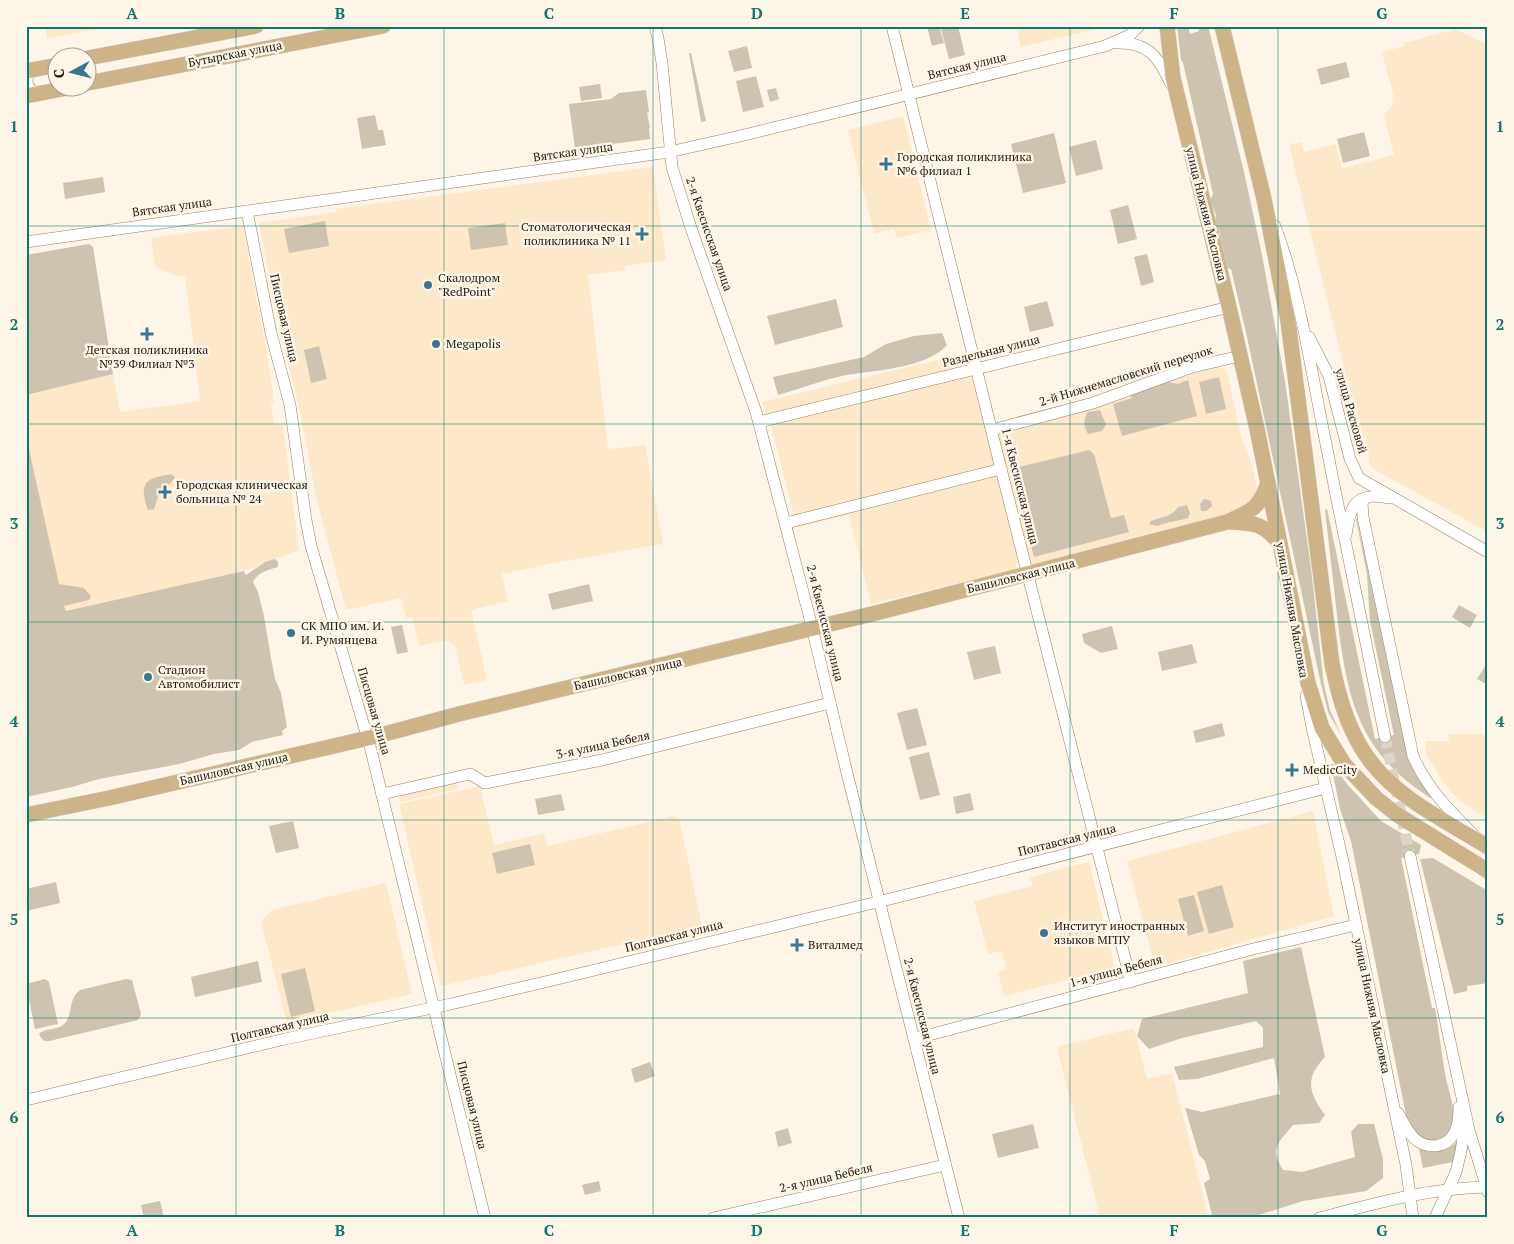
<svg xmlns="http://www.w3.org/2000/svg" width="1514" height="1244" font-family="'PT Serif',serif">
<rect width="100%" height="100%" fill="#fdf5e8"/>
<g fill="#fde9ca">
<polygon points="45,26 112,26 47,39"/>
<polygon points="1016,26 1095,26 1096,29 1021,47"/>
<polygon points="1456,29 1488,45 1488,532 1375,470 1369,464 1368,451 1347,376 1346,376 1289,145 1301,142 1304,152 1336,144 1342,168 1394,155 1384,115 1395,101 1382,52 1405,46 1404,43"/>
<polygon points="903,116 931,230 897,238 894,229 874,234 848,130"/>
<polygon points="653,167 666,260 625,266 625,270 588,275 608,449 645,445 663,544 559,562 502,574 508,601 471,610 487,680 464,685 455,646 445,640 419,646 412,617 406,618 401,598 346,610 316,497 300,411 280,331 259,223 336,212 336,209"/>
<polygon points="243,226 267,353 274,402 271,403 274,424 283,426 299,550 244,571 224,577 65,611 26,436 26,395 113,374 120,412 200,401 185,276 176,276 155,267 151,238"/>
<polygon points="967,353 1020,559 1014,570 871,604 849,515 797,528 772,429 762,402"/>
<polygon points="1217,367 1224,369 1227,373 1241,436 1252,465 1257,488 1257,492 1242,511 1147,534 1030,566 997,436 1000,433 1113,401 1201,371"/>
<polygon points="1449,734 1488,734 1488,819 1460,801 1449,790 1427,757 1425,741 1449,741"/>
<polygon points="456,782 458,789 400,802 398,795"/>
<polygon points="480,786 494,845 544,833 547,846 673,816 679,818 702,926 441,986 399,804"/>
<polygon points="1313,811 1334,916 1155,967 1127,861"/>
<polygon points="1089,862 1115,968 1004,996 998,972 1006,969 1002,951 988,954 974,901 1033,886 1030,877"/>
<polygon points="386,883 412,994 287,1023 261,922 272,910"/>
<polygon points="1134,1028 1147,1079 1172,1073 1209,1218 1100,1218 1057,1047"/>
</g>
<g fill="#cec2b0">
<polygon points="927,26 939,26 944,43 932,46"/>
<polygon points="950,26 958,26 965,55 949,59 941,29"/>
<polygon points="1177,26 1188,26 1190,34 1199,31 1198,26 1208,26 1244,172 1262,255 1285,381 1311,568 1324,685 1330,710 1341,735 1328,712 1321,684 1247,337 1231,269 1227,268 1220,245 1220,234 1215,223 1216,215 1210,200 1213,194 1183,63 1181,60"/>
<polygon points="747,46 752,68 734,72 728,51"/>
<polygon points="689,53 691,53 706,121 701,122"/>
<polygon points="1346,62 1350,77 1321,85 1317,69"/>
<polygon points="756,76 764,107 743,112 736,81"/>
<polygon points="600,84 602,98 581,101 579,87"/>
<polygon points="776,88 779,99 770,102 767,90"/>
<polygon points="646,90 649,112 647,113 650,128 649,129 650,139 575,149 569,104 611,99 619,93"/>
<polygon points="375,115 378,130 383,130 386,145 362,149 357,118"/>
<polygon points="1364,132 1370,156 1343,163 1337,139"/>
<polygon points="1054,133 1066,183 1023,193 1011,144"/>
<polygon points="1096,140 1103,169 1076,176 1069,147"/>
<polygon points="103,177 105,192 65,199 63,183"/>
<polygon points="1128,205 1137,239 1118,244 1110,210"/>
<polygon points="325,221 329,246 289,253 284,229"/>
<polygon points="505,223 508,245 471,250 468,228"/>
<polygon points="89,244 93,247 113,374 26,395 26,255"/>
<polygon points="1147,254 1154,282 1141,286 1134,257"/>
<polygon points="836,299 843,327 775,345 767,316"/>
<polygon points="1047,301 1054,326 1030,332 1024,307"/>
<path d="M942,333L947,345C926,369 872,370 841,376C820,381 799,389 778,395L773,377L864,357L886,344L914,336Z"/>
<polygon points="319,346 327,379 311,383 304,350"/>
<polygon points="1219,377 1226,409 1206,414 1199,382"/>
<polygon points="1188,380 1197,416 1122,436 1113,404 1132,398 1128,393 1164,381 1178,384"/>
<path d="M1100,410L1106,425L1102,431L1088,434C1083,425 1083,420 1088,412Z"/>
<path d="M26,436L59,584L84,588L91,596L89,600L64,606L66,611L244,571L246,575L265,562L275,559L278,562V567C268,570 258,572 253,582L258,592L264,616L271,658L275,679L281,693L287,727L282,731L283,735L252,742L239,750L214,754L179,764L99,779L72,787L26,797Z"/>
<polygon points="1089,450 1094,454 1111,518 1124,515 1129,532 1034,557 1011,469"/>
<path d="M171,474L175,477L174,479L158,497L154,509L148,510C146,506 145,500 144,495C142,477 158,477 171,474Z"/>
<polygon points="1204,499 1211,501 1212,506 1206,511 1201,511 1200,504"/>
<path d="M1187,505L1190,513L1188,518C1178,521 1167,522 1157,526L1149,524L1151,521C1161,517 1172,517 1178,507Z"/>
<path d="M1327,509L1375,739L1394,735L1370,621L1367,574L1356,519H1357L1406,749L1416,775L1432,799C1357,752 1347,698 1337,615C1333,580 1329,545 1325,510Z"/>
<polygon points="589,584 593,601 552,610 548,594"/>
<polygon points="1459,605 1477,615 1470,628 1452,617"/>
<polygon points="402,625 408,652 397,654 391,627"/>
<polygon points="1112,626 1118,649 1101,653 1084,643 1082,634"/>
<polygon points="1192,644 1197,663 1162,671 1158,652"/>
<polygon points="995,646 1001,673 974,680 967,652"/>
<polygon points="1488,662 1488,685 1477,679"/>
<polygon points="917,708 927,745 907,750 897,713"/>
<polygon points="1222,723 1225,736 1196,743 1193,731"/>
<polygon points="929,752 940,795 920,800 909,757"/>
<path d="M1331,764H1333L1347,784L1381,821L1421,845L1419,854L1401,858L1432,1008H1435C1439,1030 1441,1051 1445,1073C1447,1089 1458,1111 1452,1127C1446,1143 1432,1141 1419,1138L1407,1120L1351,841L1340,809Z"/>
<polygon points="970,793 974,810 956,814 953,797"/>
<polygon points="561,794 565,810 538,815 535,799"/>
<polygon points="293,821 299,848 276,853 269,826"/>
<polygon points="530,844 535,865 497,874 492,853"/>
<polygon points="1433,858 1488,891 1488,983 1467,986 1467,991 1454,994 1420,859"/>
<polygon points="56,882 60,903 26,911 26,889"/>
<polygon points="1222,885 1234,927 1209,934 1197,892"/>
<polygon points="1194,895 1204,931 1188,936 1178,899"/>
<path d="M1301,947L1325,1057C1304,1079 1309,1093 1325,1115L1319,1123L1293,1125C1279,1142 1269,1148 1283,1170L1302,1172L1355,1157L1351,1132L1358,1124H1374L1383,1159V1178L1366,1191L1303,1201L1249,1218H1217L1212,1215L1204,1183L1210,1179L1205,1161L1199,1155L1185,1108L1202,1112L1280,1094L1274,1058L1197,1079L1179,1080L1174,1067L1263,1047V1028L1256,1021L1182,1038L1149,1049L1137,1036L1142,1019L1248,993L1243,961Z"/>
<polygon points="258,961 262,982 195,997 191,977"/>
<polygon points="305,968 315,1011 291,1017 281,974"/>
<polygon points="45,979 49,982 58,1024 35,1029 26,984"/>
<path d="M126,979L132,980L141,1014L138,1020L49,1041C44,1042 42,1040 39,1034C46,1027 59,1031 65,1023C73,1014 68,999 80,990Z"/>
<polygon points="650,1062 655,1076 635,1083 631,1069"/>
<polygon points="1033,1124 1039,1148 998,1158 992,1134"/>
<polygon points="788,1128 792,1143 778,1147 775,1132"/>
<path d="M1458,1141L1453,1162L1423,1168L1419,1149C1433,1155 1447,1152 1458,1141Z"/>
<polygon points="599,1181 601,1191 585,1195 582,1185"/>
<polygon points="160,1201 164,1218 144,1218 141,1205"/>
</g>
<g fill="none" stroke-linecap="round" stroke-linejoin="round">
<polyline stroke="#dcd4c7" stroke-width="11" stroke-dasharray="11 5.5" stroke-linecap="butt" points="1385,737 1410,856"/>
<g stroke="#948164" stroke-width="12">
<g id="minor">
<polyline points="655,26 658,38 662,63 672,167 691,228 756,412 809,615 847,773 959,1218"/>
<polyline points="892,26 997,453 1131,982"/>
<path d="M1117,43C1149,42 1158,57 1171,84"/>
<path d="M36,69L29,73C25,81 27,86 33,92L41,93"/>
<polyline points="247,211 271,333 290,405 306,520 311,546 371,750 485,1218"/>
<path d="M1275,226C1301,296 1311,371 1326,444C1345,542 1365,640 1385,737"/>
<polyline points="26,242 669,152 740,136 1105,46 1130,35 1139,26"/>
<polyline points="1309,337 1329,376 1350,459 1359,478 1488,552"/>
<polyline points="759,422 1229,307"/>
<polyline points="992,430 1093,403 1192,367 1240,356"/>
<path d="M1365,498L1362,503L1363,517L1413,756C1426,787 1449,810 1472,833"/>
<polyline points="786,523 1001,469"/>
<path d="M1346,535C1350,506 1355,491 1389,498"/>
<polyline points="1306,696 1313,732 1342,857 1406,1165 1413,1218"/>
<polyline points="382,794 470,774 485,783 602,760 830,703"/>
<polyline points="1410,856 1469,1130 1488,1192"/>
<polyline points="914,1039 1253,949 1356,925"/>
<polyline points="26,1100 285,1039 451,1004 549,981 894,898 1326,788"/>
<path d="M1398,1113C1404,1123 1409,1136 1419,1142C1424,1145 1429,1146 1435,1146C1456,1144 1459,1124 1459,1107"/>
<polyline points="713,1218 945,1165"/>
<path d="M1319,1218C1377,1203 1428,1188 1488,1187"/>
<polyline points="1435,1218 1456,1172 1461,1151 1465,1125"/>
</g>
</g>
<g stroke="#d7d6d4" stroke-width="16">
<g id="major">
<polyline points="1167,26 1173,78 1229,307 1257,429 1308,683 1322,728 1344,764 1376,798 1396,814 1488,871"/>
<path d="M1222,26L1264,199L1288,321L1332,664C1339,698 1349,734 1371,762C1400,800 1448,822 1488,847"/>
<polyline points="88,58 256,26"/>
<polyline points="26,71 58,65"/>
<polyline points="88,83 383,26"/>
<polyline points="26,96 67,88"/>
<path d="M1231,522C1256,523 1264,524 1280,544"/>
<path d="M26,815L109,798L377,736L459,714L880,612L1227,522C1251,511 1259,509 1268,483"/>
</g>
</g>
<use href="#minor" stroke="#fff" stroke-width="11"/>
<use href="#major" stroke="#cdb388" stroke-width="15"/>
</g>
<path fill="none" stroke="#0f766e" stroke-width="1" stroke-opacity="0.55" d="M236,26V1218M444,26V1218M653,26V1218M861,26V1218M1070,26V1218M1278,26V1218M26,226H1488M26,424H1488M26,622H1488M26,820H1488M26,1018H1488"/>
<g fill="#3c758e" stroke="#fdf5e8" stroke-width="2">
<path d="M883.5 156.5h5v5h5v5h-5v5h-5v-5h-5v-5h5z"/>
<path d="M639.5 226.5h5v5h5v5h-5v5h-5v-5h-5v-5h5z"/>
<circle cx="428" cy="285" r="5"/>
<path d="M144.5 326.5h5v5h5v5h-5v5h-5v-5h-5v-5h5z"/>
<circle cx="436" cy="344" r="5"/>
<path d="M162.5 484.5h5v5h5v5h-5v5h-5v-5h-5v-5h5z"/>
<circle cx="291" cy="633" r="5"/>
<circle cx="148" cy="677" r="5"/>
<path d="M1289.5 762.5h5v5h5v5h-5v5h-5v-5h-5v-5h5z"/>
<circle cx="1044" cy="933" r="5"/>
<path d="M794.5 937.5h5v5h5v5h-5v5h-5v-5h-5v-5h5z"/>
</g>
<g text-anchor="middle" stroke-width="5" stroke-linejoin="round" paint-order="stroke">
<g font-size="12" fill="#21190e" stroke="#fdf5e8">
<text transform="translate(235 54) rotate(-11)" y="4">Бутырская улица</text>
<text transform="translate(967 66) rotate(-14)" y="4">Вятская улица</text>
<text transform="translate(573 152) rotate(-8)" y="4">Вятская улица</text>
<text transform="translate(172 207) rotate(-8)" y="4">Вятская улица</text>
<text transform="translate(1206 214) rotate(76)" y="4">улица Нижняя Масловка</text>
<text transform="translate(709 234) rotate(71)" y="4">2-я Квесисская улица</text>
<text transform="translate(284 318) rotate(77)" y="4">Писцовая улица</text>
<text transform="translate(991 351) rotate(-14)" y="4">Раздельная улица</text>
<text transform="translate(1126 376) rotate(-17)" y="4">2-й Нижнемасловский переулок</text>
<text transform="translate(1351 411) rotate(74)" y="4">улица Расковой</text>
<text transform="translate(1020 486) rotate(76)" y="4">1-я Квесисская улица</text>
<text transform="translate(1021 576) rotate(-14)" y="4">Башиловская улица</text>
<text transform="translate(1292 610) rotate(80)" y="4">улица Нижняя Масловка</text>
<text transform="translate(825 623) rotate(76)" y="4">2-я Квесисская улица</text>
<text transform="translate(628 674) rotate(-13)" y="4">Башиловская улица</text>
<text transform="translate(374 711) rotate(74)" y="4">Писцовая улица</text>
<text transform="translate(603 745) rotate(-12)" y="4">3-я улица Бебеля</text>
<text transform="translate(234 769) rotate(-13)" y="4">Башиловская улица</text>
<text transform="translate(1067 840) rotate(-14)" y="4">Полтавская улица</text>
<text transform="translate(674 936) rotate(-14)" y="4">Полтавская улица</text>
<text transform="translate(1116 971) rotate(-15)" y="4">1-я улица Бебеля</text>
<text transform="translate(1372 1006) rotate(78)" y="4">улица Нижняя Масловка</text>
<text transform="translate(922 1016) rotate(76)" y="4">2-я Квесисская улица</text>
<text transform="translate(280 1027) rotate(-13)" y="4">Полтавская улица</text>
<text transform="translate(472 1105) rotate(76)" y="4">Писцовая улица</text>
<text transform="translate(826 1178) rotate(-13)" y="4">2-я улица Бебеля</text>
</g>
<g font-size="12" fill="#21190e" stroke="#fdf5e8" text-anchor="start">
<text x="897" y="161">Городская поликлиника<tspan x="897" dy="14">№6 филиал 1</tspan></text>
<text x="631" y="231" text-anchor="end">Стоматологическая<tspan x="631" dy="14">поликлиника № 11</tspan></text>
<text x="438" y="282">Скалодром<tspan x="438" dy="14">"RedPoint"</tspan></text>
<text x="446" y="348">Megapolis</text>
<text x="147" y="354" text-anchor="middle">Детская поликлиника<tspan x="147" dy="14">№39 Филиал №3</tspan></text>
<text x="176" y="489">Городская клиническая<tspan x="176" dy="14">больница № 24</tspan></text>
<text x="301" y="630">СК МПО им. И.<tspan x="301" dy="14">И. Румянцева</tspan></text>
<text x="158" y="674">Стадион<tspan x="158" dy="14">Автомобилист</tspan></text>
<text x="1303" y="774">MedicCity</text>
<text x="1054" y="930">Институт иностранных<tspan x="1054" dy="14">языков МГПУ</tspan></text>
<text x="808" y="949">Виталмед</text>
</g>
</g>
<rect width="1514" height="1244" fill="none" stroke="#fdf5e8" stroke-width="55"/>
<g transform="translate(72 72) rotate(263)"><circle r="24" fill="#fdf5e8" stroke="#a59d91"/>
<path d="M0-4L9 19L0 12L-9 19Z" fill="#3c758e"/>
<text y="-8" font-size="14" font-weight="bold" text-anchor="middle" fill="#21190e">С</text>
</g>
<rect x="28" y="28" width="1458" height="1188" fill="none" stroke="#0f766e" stroke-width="2"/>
<g font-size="16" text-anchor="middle" font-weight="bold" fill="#0f766e">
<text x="132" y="19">A</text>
<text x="340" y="19">B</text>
<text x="549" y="19">C</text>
<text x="757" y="19">D</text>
<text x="965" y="19">E</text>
<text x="1174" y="19">F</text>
<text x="1382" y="19">G</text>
<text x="14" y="132">1</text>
<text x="1500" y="132">1</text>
<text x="14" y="330">2</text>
<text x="1500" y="330">2</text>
<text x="14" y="529">3</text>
<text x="1500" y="529">3</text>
<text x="14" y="727">4</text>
<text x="1500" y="727">4</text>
<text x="14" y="925">5</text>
<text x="1500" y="925">5</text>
<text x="14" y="1123">6</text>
<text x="1500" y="1123">6</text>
<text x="132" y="1236">A</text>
<text x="340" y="1236">B</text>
<text x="549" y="1236">C</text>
<text x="757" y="1236">D</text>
<text x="965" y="1236">E</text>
<text x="1174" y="1236">F</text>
<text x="1382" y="1236">G</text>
</g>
</svg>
